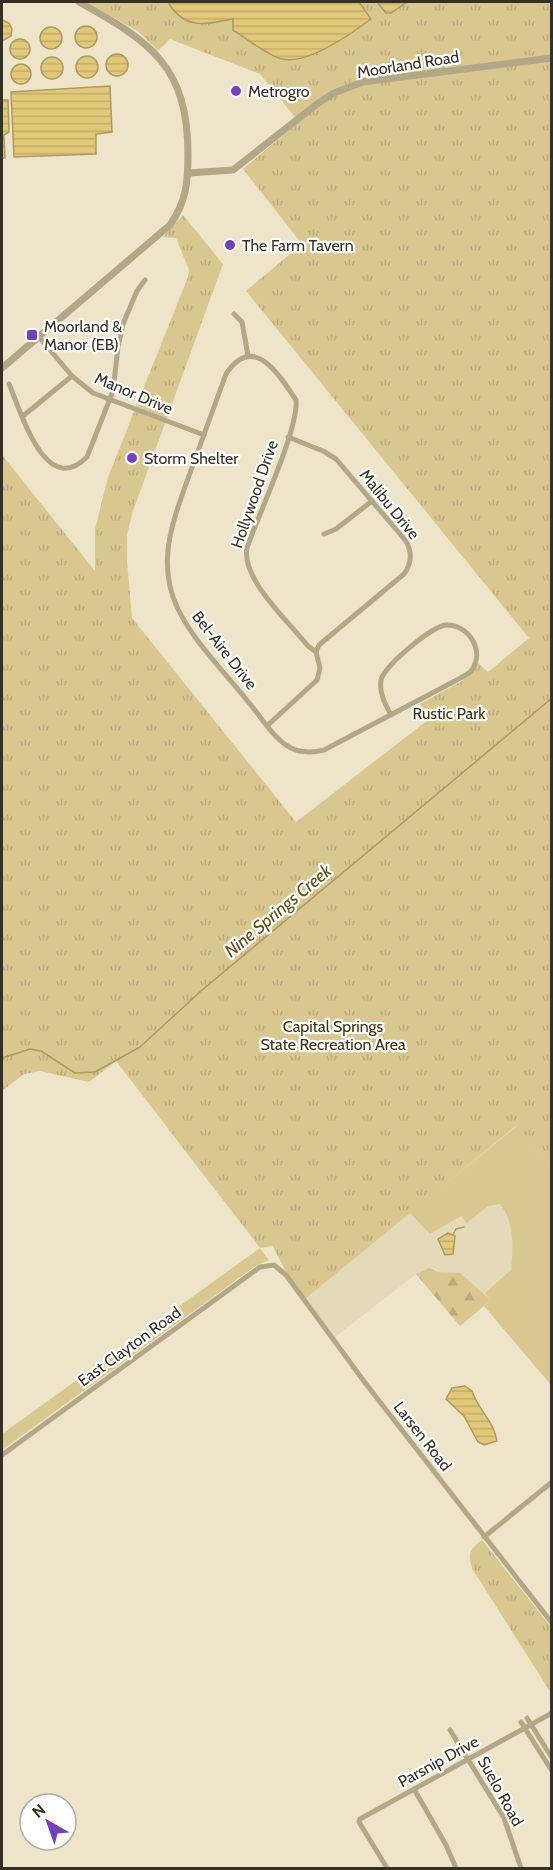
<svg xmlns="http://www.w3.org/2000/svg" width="553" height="1870" font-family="Cabin,sans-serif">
<defs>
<pattern id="forest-firs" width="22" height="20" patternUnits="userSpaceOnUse" patternTransform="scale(1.5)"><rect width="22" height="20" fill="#d9c790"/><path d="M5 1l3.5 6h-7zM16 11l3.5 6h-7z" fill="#bbab7c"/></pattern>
<pattern id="park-tufts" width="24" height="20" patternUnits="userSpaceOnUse" patternTransform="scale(1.5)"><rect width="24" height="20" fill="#d9c790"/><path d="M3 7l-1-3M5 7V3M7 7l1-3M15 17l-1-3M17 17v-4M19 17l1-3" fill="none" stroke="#bbab7c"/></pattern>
<pattern id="water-rules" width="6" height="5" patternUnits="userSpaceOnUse" patternTransform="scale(1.5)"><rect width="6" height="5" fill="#e2c879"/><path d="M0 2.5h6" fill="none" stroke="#c2ac68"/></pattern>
</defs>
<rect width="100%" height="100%" fill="#ede4ca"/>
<polygon fill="#e4d9b8" points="517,1126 551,1168 551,1250 460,1326 416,1274 335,1337 306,1298"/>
<g fill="#d9c790">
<path d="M517,1126L551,1168V1385L484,1306L491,1300L485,1293L511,1270C513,1249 515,1222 500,1204L488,1206L467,1223L461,1216L430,1234L410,1213L306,1298L285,1270L273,1246L440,1188Z"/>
<polygon points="260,1248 269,1260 257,1265 2,1450 2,1434"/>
</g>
<polygon fill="url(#forest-firs)" points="429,1268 437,1272 460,1273 491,1300 460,1326 416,1274"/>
<g fill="url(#park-tufts)">
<polygon points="86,2 551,2 551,1168 516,1126 306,1298 285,1270 273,1246 260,1248 116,1061 89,1082 40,1071 24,1074 2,1091 2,455 95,571 95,529 108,477 188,277 189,270 176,238 163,237 183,215 223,264 133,511 127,535 127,561 132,618 296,822 428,720 420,704 462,681 478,663 488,672 529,638 246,291 302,244 243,169 299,122 260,74 170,39 158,51 139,32"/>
<path d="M482,1540L551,1627V1693L473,1570C467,1554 469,1550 482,1540Z"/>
</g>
<g fill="url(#water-rules)" stroke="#ae9a60" stroke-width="1.5">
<path d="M168,2H359L371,19C351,34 307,65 282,59C269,57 245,37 233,30V19C206,24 185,31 168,2Z"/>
<polygon points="377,2 407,2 391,13 386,13"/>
<polygon points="2,20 9,23 12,29 11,36 2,41"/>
<circle cx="86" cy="37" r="11"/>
<circle cx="51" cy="38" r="11"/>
<circle cx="20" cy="49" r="10"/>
<circle cx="117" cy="65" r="11"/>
<circle cx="87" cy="67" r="11"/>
<circle cx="52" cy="68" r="11"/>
<circle cx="21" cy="74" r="10"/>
<polygon points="110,86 112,132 96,134 96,154 14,157 11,92"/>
<polygon points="2,100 8,100 9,132 4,135 5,158 2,158"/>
<polygon points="448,1233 455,1236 453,1254 445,1255 438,1239"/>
<path d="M465,1386L472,1391C478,1410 494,1421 497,1441L484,1445L478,1442L464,1416L446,1399L452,1388Z"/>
</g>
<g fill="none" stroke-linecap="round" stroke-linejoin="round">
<g stroke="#ae9a60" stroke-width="1.5">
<polyline points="2,1058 30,1049 41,1051 75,1073 95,1072 140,1047 201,991 552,698"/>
<polyline points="453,1235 456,1229 464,1227"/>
</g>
<g stroke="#b2a787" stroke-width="5">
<polyline points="234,314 242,322 248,356"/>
<polyline points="39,337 72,376 93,393 204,435"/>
<path d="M9,384C21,411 45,499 87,457L113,391L118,347L123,324L137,291L145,280"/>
<polyline points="23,416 72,376"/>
<path d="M288,437L323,451L336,459L406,541C412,552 412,563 404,574L319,645L316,652"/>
<polyline points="324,534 336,529 372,501"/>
<path d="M268,725L317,680L320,668L316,652L308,646C289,622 241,579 247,548C258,515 299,429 296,400C279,375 254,332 226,374C214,407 202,440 190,473C174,518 155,562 178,609C195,644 226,673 250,704C273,732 285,760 324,750L455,681C460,678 467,675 471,671C486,652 469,624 446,625C432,626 384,666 381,680C379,693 385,704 391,715"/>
<polyline points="2,1455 260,1267 274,1265 286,1275 366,1384 552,1623"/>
<polyline points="484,1537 552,1482"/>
<polyline points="527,1718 552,1758"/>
<polyline points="521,1722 552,1771"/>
<polyline points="450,1730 504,1818 521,1868"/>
<polyline points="414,1789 446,1845 456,1868"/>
<polyline points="387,1868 359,1822 360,1819 552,1713"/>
</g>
<g stroke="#b2a787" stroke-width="7">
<polyline points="188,173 233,170 317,104 334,93 363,82 552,58"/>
<path d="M2,368L170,225C186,202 188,183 188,155C188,66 151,42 79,2"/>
</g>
</g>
<g fill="#7840b7" stroke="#fff" stroke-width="2">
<circle cx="236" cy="91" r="6"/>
<circle cx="230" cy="245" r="6"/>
<rect x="26" y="329" width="12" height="12" rx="3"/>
<circle cx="132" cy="458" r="6"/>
</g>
<g text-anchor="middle" stroke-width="4.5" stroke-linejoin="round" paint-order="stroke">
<g font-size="16" fill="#343026" stroke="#fff">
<text transform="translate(408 64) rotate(-9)" y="6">Moorland Road</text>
<text transform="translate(134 393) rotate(23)" y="6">Manor Drive</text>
<text transform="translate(254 494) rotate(-71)" y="6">Hollywood Drive</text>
<text transform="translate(390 504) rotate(51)" y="6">Malibu Drive</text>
<text transform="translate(225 650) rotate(52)" y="6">Bel-Aire Drive</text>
<text transform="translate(129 1346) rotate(-36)" y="6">East Clayton Road</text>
<text transform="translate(423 1436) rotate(52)" y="6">Larsen Road</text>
<text transform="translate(438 1761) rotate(-29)" y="6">Parsnip Drive</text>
<text transform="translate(501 1791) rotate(61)" y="6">Suelo Road</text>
</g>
<g font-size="16" fill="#343026" stroke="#fff" text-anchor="start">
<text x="248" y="97">Metrogro</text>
<text x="242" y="251">The Farm Tavern</text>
<text x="44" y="332">Moorland &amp;<tspan x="44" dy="18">Manor (EB)</tspan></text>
<text x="144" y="464">Storm Shelter</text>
</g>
<g font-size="16" fill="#3c310e" stroke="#fff">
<text x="449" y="719">Rustic Park</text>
<text x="333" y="1032">Capital Springs<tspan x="333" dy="18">State Recreation Area</tspan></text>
</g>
<g font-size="18" font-style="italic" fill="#625014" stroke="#fff">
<text transform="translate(278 911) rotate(-40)" y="6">Nine Springs Creek</text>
</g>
</g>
<rect width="553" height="1870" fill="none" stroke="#343026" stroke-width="6"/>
<g transform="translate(48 1822) rotate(320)"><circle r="28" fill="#ffffff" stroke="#aeaca8" stroke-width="1.5"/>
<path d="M0-4.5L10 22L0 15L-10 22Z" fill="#7840b7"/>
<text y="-9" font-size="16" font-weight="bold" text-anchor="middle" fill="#343026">N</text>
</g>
</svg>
